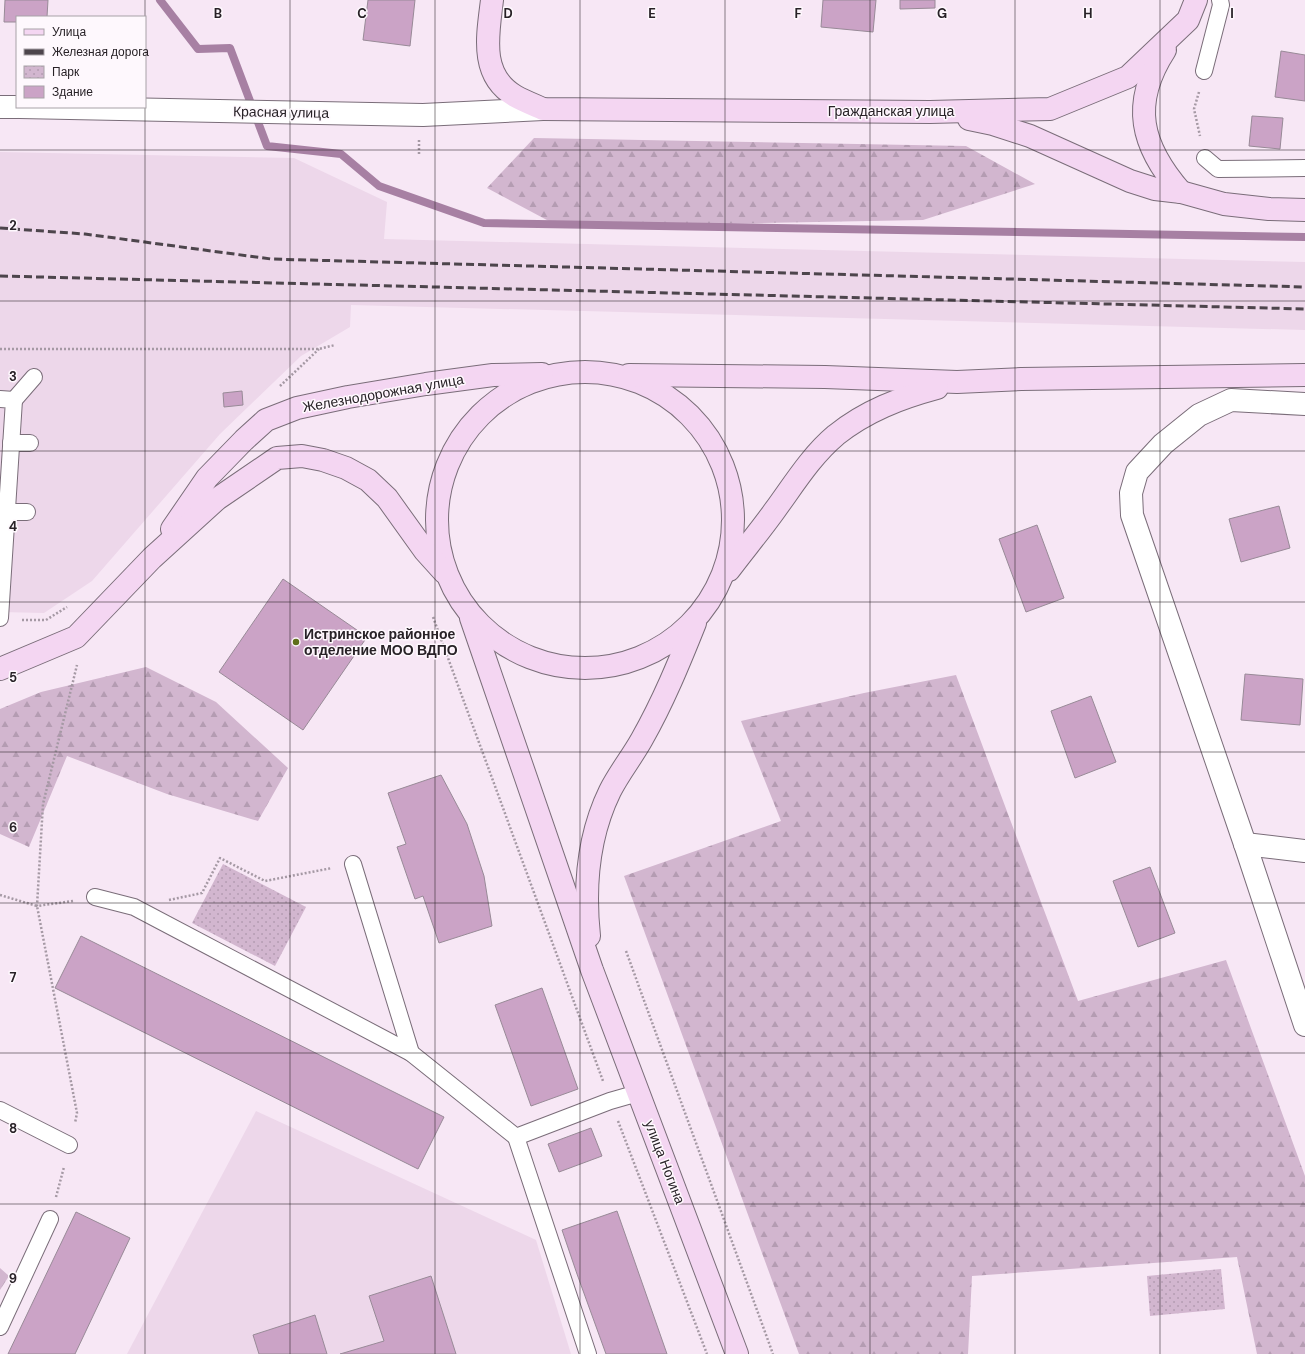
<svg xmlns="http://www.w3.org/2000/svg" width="1305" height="1354" font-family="'DM Sans',sans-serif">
<defs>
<pattern id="forest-firs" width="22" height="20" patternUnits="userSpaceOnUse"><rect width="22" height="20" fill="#d2b6cf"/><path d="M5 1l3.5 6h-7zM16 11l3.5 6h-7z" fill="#b49cb2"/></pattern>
<pattern id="park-dots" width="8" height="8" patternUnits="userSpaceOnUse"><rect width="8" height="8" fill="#d2b6cf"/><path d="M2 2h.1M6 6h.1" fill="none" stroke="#b49cb2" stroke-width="1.8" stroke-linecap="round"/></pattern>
</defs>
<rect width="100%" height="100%" fill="#f7e7f5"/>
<g fill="#edd7ea">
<polygon points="0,152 294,158 387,202 384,239 1305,262 1305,330 351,305 350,327 301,356 220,434 92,581 44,613 0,612"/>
<polygon points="256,1111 536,1240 571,1354 127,1354"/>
</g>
<g fill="url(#forest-firs)">
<polygon points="534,138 966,146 1035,184 923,220 560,227 487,188"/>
<polygon points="146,667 216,702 288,768 258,821 167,794 67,756 29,847 0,834 0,709 41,692"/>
<polygon points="956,675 1078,1001 1226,960 1305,1176 1305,1354 1257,1354 1237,1257 972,1276 968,1354 799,1354 624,876 781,821 741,721 864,693"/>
<polygon points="0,1268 9,1276 0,1290"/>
</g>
<g fill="url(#park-dots)">
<polygon points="223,864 306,907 275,966 192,923"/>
<polygon points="1221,1269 1225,1309 1150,1316 1147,1276"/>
</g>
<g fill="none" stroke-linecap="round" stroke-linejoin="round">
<polyline stroke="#a780a3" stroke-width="8" points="160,0 198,49 230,48 267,146 341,154 379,186 484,223 1305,237"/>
</g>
<g fill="#cba3c6" stroke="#988a97">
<polygon points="5,0 48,0 47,17 17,17 17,22 4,22"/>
<polygon points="368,0 415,0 410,46 363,40"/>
<polygon points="823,0 876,0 873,32 821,27"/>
<polygon points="900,0 935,0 935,8 900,9"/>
<polygon points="1281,51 1305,55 1305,101 1275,97"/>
<polygon points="1252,116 1283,118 1280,149 1249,146"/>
<polygon points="242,391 243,405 224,407 223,393"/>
<polygon points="1279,506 1290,548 1241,562 1229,519"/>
<polygon points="1037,525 1064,598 1026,612 999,539"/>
<polygon points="283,579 367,637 303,730 219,672"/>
<polygon points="1245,674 1303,679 1300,725 1241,720"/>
<polygon points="1091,696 1116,762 1075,778 1051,711"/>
<polygon points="441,775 467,824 484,876 492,926 439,943 423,896 415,899 397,847 406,844 388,793"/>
<polygon points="1150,867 1175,933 1138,947 1113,881"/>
<polygon points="81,936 444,1117 418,1169 55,988"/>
<polygon points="542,988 578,1089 531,1106 495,1005"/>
<polygon points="591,1128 602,1156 559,1172 548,1144"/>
<polygon points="617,1211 667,1354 606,1354 577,1274 562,1230"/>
<polygon points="76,1212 130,1238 75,1354 8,1354"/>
<polygon points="431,1276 456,1354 340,1354 384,1341 369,1296"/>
<polygon points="315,1315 327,1354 259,1354 253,1335"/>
</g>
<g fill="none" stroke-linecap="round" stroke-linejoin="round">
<g stroke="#7a6d79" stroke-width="18">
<g id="lane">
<polyline points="1204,71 1221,5 1220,0"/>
<polyline points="1205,158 1218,169 1305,168"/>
<polyline points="0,399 14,400 0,618"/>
<polyline points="14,400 34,377"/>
<polyline points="11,443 30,443"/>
<polyline points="7,512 27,512"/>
<polyline points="353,864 411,1053"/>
<polyline points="95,897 134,907 411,1053 516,1137 610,1101 638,1093"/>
<polyline points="0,1110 69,1145"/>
<polyline points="516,1137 588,1354"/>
<polyline points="0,1327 50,1219"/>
</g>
</g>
<g stroke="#7a6d79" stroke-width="24">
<g id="street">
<polyline points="0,107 17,107"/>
<polyline points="20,107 423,115 543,109"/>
<polyline points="1305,404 1231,400 1199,415 1163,444 1137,472 1131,493 1132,515 1245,844 1305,1025"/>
<polyline points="1245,844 1305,851"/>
</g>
</g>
<g stroke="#7a6d79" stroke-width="24">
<g id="secondary">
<path d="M492,0C488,34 479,75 515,96C524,101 534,105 543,109L930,112L1050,109L1128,77L1188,20L1196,0"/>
<path d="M1165,50C1130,104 1141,146 1181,192"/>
<polyline points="969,119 993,124 1030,136 1130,181 1155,189 1181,192 1224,204 1269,209 1305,210"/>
<circle cx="585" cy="520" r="148"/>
<polyline points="629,375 825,377 957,382 1021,379 1305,375"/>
<polyline points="172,529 207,478 244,440 266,420 297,408 348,397 426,384 493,375 542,374"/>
<path d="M729,570C744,550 760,531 775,510C794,484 811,456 836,435C866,411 900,398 937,388"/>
<polyline points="471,618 592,970 737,1354"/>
<polyline points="0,669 76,637 152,558 217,499 277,458 302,456 323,460 346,468 368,480 387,498 425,551 444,572"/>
<path d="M589,936C584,888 588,836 610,791C619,773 632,757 642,739C663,702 679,663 695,623"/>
</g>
</g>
<g stroke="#a599a4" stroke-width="2.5" stroke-dasharray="2 2" stroke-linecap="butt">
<polyline points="1199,92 1194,109 1200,136"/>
<polyline points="419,154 419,140"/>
<polyline points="0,349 319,349 335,345"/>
<polyline points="280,386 319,349"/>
<polyline points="433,617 603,1081"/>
<polyline points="22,620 46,620 67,607"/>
<polyline points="0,895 37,906 77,1113 75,1123"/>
<polyline points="169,900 202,893 220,858 265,881 332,868"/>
<polyline points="73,901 37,906 43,804 77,665"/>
<polyline points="626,951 773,1354"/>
<polyline points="618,1121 707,1354"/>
<polyline points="56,1197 64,1167"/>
</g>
<use href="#lane" stroke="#fff" stroke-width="16"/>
<use href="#street" stroke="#fff" stroke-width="22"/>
<use href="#secondary" stroke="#f4d6f2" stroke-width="22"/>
<g stroke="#4d454c" stroke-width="3" stroke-dasharray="8 4" stroke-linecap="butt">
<polyline points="0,228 85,234 271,259 1305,287"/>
<polyline points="0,276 1305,309"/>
</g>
</g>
<path fill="none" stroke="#282227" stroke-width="1" stroke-opacity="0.55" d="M145,0V17M290,0V1354M435,0V1354M580,0V1354M725,0V1354M870,0V1354M1015,0V1354M1160,0V1354M145,17V107M145,107V1354M0,150H1305M0,301H1305M0,451H1305M0,602H1305M0,752H1305M0,903H1305M0,1053H1305M0,1204H1305"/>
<circle fill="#5f6f1b" stroke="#fef8fd" stroke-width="1.5" cx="296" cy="642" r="4"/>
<g text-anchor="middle" stroke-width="3" stroke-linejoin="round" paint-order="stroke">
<g font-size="14" fill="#282227" stroke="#fef8fd">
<text x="891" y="116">Гражданская улица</text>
<text transform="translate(281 112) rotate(1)" y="5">Красная улица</text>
<text transform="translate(383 393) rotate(-10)" y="5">Железнодорожная улица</text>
<text transform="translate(665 1162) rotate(69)" y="5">улица Ногина</text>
</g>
<g font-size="14" font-weight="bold" fill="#282227" stroke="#fef8fd" text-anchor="start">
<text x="304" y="639">Истринское районное<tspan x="304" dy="16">отделение МОО ВДПО</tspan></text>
</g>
</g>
<g font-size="13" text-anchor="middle" font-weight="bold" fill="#282227" stroke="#fef8fd" stroke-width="3" stroke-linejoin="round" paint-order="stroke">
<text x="218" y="18">B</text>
<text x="362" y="18">C</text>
<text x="508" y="18">D</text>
<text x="652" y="18">E</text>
<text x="798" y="18">F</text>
<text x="942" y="18">G</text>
<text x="1088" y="18">H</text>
<text x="1232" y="18">I</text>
<text x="13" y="230">2</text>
<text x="13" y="381">3</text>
<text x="13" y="531">4</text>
<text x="13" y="682">5</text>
<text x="13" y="832">6</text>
<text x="13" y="982">7</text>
<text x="13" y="1133">8</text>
<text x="13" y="1283">9</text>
</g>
<rect x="16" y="16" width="130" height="92" fill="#fef8fd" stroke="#a8a2a7"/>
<rect x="24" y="29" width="20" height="6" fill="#f4d6f2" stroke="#a8a2a7"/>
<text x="52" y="36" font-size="12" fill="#282227">Улица</text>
<rect x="24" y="49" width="20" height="6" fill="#4d454c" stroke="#a8a2a7"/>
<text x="52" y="56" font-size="12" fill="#282227">Железная дорога</text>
<rect x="24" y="66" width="20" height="12" fill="url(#park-dots)" stroke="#a8a2a7"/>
<text x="52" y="76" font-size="12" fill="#282227">Парк</text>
<rect x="24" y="86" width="20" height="12" fill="#cba3c6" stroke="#a8a2a7"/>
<text x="52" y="96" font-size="12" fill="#282227">Здание</text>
</svg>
